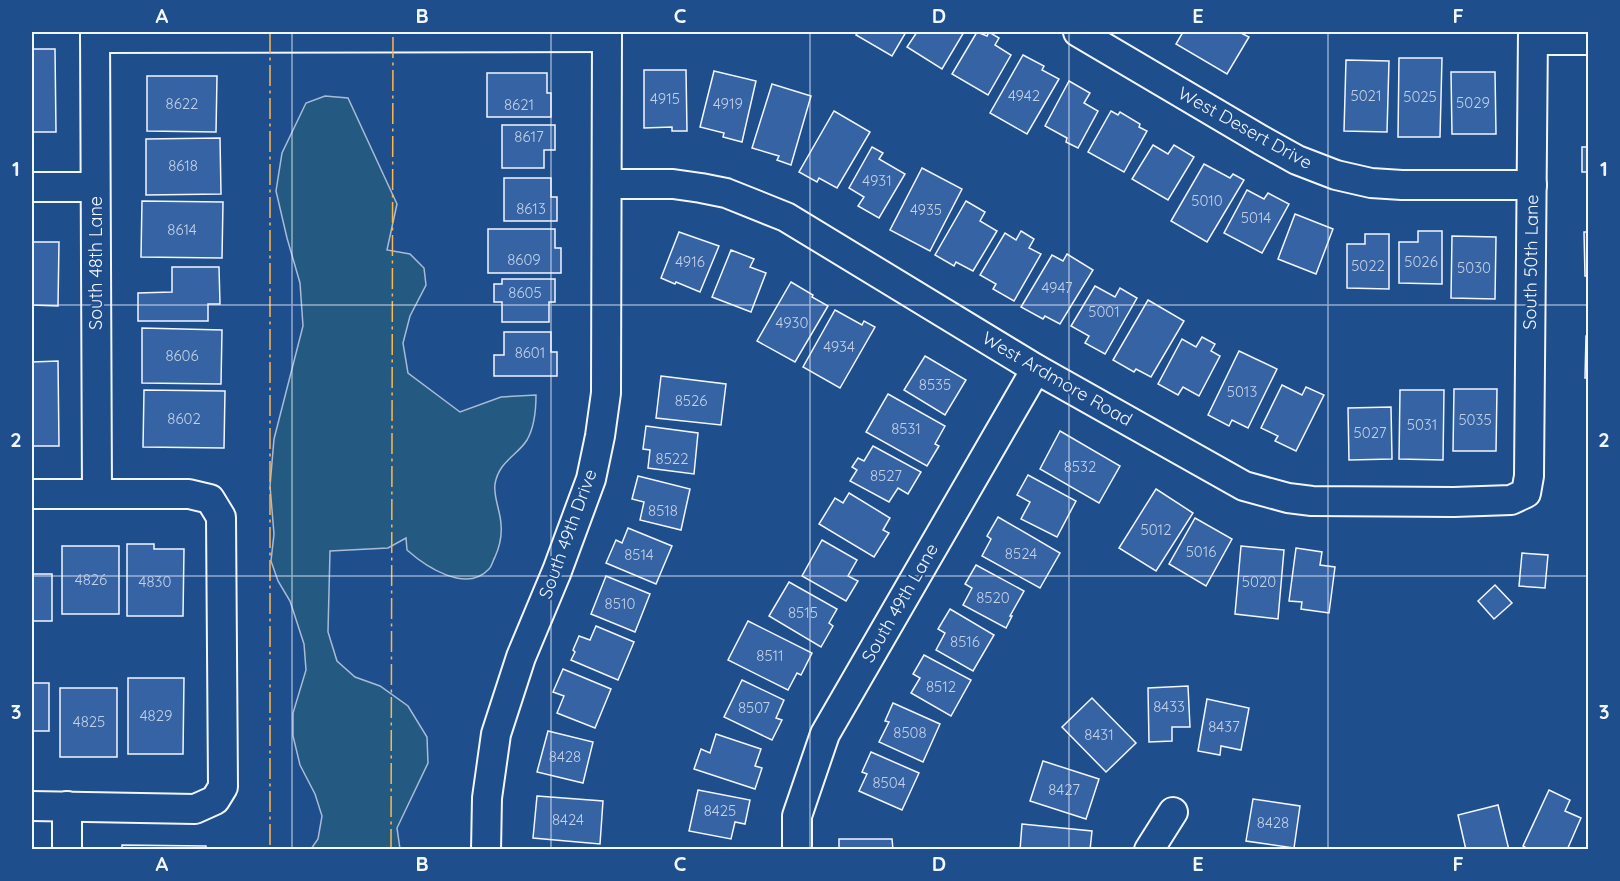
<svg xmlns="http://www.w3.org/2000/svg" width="1620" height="881" font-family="Quicksand,sans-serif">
<rect width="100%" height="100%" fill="#1f4e8c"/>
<path fill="#245a82" stroke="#a8bbd7" stroke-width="1.5" d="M325,96L348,98L397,204L387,250L410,254L424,268L426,285L410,316L403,343L408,373L460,412L501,397L536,395C536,410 535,426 527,440C517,456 499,461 495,484C493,497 501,512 501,525C502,535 499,548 495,557C493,560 492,566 489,569C466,594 425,566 407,550L406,538L388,548L330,551L328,632L337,661L355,677L380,686L408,706L427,737L428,763L397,828L400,849H311L318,839L322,816L315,794L300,765L293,736V713L306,670L304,644L290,601L278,581L271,561L274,534L270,486L274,439L303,326L300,283L287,238L276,191L282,153L306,103Z"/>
<g fill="#3563a3" stroke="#f2f6ff" stroke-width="1.5">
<polygon points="858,32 906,32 892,56 856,35"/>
<polygon points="917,32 964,32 942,69 907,47"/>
<polygon points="977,32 987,36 989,32 999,38 995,45 1011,55 988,95 952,74"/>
<polygon points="1183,32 1239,32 1249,37 1227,74 1176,44"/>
<polygon points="32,49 55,49 56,132 32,132"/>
<polygon points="1023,55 1044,66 1042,70 1059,79 1027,134 990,113"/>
<polygon points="1399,58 1442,58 1440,137 1398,137"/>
<polygon points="1346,60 1389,61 1387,132 1344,131"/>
<polygon points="644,70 686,70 687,131 672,131 672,127 644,128"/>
<polygon points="714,71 756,81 742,142 723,137 724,133 700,127"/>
<polygon points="1451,72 1495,72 1496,134 1452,134"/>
<polygon points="487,73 547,73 547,93 551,93 551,117 487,117"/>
<polygon points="147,76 217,76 216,132 147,131"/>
<polygon points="1069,81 1090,93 1084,103 1098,111 1078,148 1066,142 1067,138 1045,126"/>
<polygon points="772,84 811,96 791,165 777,160 779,156 752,148"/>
<polygon points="834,111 870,132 837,188 819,178 817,182 799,172"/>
<polygon points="1111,111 1118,115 1120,112 1140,124 1139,127 1147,131 1124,172 1088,152"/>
<polygon points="502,125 555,125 555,150 544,150 544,168 502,168"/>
<polygon points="220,138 221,194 146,195 146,139"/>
<polygon points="1153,145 1168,154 1174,145 1194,157 1168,200 1132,179"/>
<polygon points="872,147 883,153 879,159 905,174 879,218 858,206 864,197 849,188"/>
<rect x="1582" y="147" width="6" height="25"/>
<polygon points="1204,164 1230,178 1233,174 1244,180 1207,242 1171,221"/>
<polygon points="922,168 962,189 930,251 890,230"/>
<polygon points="504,178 551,178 551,197 557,197 557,221 504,221"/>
<polygon points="1247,190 1264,199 1268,193 1289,204 1262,253 1224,233"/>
<polygon points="142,201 223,202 222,258 141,257"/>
<polygon points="966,201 985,212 980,221 997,231 973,271 956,262 954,266 935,255"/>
<polygon points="1295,214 1333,229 1316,274 1278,259"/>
<polygon points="488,229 555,229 555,248 561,248 561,273 488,273"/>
<polygon points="1021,231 1034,239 1029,248 1041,254 1014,301 993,289 996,284 980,275 1005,233 1016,240"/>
<polygon points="1418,231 1442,231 1442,284 1399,283 1399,242 1418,242"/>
<polygon points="679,232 719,246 700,292 676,282 675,284 661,278"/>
<polygon points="1584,232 1588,232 1588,276 1585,276"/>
<polygon points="1365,234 1389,234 1389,289 1347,288 1347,244 1365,244"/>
<polygon points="1452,236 1496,237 1495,299 1451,298"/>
<polygon points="32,242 59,242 58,306 32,305"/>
<polygon points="731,250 754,259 750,267 766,273 751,312 712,297"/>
<polygon points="1067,254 1093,270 1060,324 1045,316 1043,319 1021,307 1052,255 1063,261"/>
<polygon points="172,267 219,267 220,304 208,304 208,321 138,321 138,293 172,292"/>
<polygon points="502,279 555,279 555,302 549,302 549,322 502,322 502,302 494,302 494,284 502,284"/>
<polygon points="791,282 813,295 812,297 828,306 795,362 757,341"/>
<polygon points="1095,286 1115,297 1120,288 1137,298 1105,354 1085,343 1089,336 1071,326"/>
<polygon points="1148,300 1184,321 1151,377 1136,369 1134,372 1113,360"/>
<polygon points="835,310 862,325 864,321 875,327 840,388 803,367"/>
<polygon points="142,328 222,330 221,384 142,383"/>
<polygon points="504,332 551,332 551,352 557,352 557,376 494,376 494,355 504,355"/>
<polygon points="1586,336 1588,336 1588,378 1585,378"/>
<polygon points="1202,337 1215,344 1211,351 1220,356 1199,396 1183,387 1178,395 1158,384 1182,339 1196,347"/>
<polygon points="1239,351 1277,369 1248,428 1232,420 1229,426 1208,415"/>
<polygon points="925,356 966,380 945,415 904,390"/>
<polygon points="58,361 59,446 32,446 32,362"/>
<polygon points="661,376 726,384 721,425 656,418"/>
<polygon points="1282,385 1302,395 1306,387 1324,395 1296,451 1275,441 1278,436 1261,428"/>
<polygon points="1454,389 1497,389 1496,451 1453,451"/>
<polygon points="144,390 225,391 224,448 143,447"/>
<polygon points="1400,390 1444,390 1443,460 1399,459"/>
<polygon points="888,394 945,426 935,444 939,446 927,466 866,432"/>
<polygon points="1391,407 1392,459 1349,460 1348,408"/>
<polygon points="646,426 698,433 694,474 648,468 650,450 643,449"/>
<polygon points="1060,431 1120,466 1099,503 1040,469"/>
<polygon points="873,446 921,472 908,494 898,488 889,502 850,481 857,470 852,467 858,458 864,461"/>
<polygon points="1028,475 1076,501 1057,537 1021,519 1030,502 1017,495"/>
<polygon points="638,476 690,489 681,530 640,520 644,502 632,499"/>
<polygon points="1156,489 1193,513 1156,571 1119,548"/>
<polygon points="849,493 890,518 883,530 889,533 874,557 819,524 835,498 843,503"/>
<polygon points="998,517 1060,553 1040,588 982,556 991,539 987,536"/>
<polygon points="1195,518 1232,539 1206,586 1169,564"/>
<polygon points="628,528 672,546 656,584 606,563 616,540 622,543"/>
<polygon points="822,540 857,560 848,576 858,581 846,601 802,576"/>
<polygon points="127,544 154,544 154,549 184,549 183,616 127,616"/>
<rect x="62" y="546" width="57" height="68"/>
<polygon points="1241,546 1284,550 1278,619 1235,614"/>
<polygon points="1296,548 1322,552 1320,565 1335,567 1329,613 1301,609 1302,602 1289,601"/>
<polygon points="1522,553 1548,555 1545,588 1519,586"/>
<polygon points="976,565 1024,591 1010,616 1012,616 1006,628 963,605 972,588 965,584"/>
<rect x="32" y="574" width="20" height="47"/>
<polygon points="606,576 650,594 635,632 591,614"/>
<polygon points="789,582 837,609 829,623 833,626 821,647 769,616"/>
<polygon points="1495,585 1512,603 1494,619 1478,601"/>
<polygon points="950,609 994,635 973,671 936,650 945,633 938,629"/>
<polygon points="748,621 812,653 801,675 797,673 788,690 728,660"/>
<polygon points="596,626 634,642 618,680 571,660 575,652 573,650 579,636 590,640"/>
<polygon points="924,655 971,680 951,716 911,693 920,678 913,674"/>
<polygon points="563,669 611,689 595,728 557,713 564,696 553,692"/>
<polygon points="128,678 184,678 183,754 128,754"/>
<polygon points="742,680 784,700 776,718 782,720 772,740 724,717"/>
<rect x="32" y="683" width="17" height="48"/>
<polygon points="1188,686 1190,727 1172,727 1172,741 1149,742 1148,688"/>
<rect x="60" y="688" width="57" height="69"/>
<polygon points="1092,698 1136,743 1106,772 1062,727"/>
<polygon points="1207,699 1249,708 1241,750 1221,746 1220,755 1198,751"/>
<polygon points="893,703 940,724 923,762 879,742 889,722 885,721"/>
<polygon points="548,731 593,742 583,783 537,772"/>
<polygon points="716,734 761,749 755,766 762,768 755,789 694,769 701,749 710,753"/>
<polygon points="871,752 919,773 902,810 859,791 867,774 862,772"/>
<polygon points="1043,761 1099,779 1086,819 1030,801"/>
<polygon points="698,790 750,800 745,824 735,822 731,839 689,831"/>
<polygon points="1549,790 1570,800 1565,811 1581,818 1567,850 1530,850 1523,846"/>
<polygon points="537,796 603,801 600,844 533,838"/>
<polygon points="1253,799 1300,806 1294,848 1246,841"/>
<polygon points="1498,805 1509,850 1466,850 1458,815"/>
<polygon points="1022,824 1092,831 1090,850 1020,850"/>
<polygon points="839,839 892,839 893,850 839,850"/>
<polygon points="122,845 206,846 206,850 122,850"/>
</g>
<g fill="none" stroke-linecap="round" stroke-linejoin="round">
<g stroke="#f2f6ff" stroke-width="32">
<g id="minor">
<polyline points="95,32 97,494"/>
<polyline points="1078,32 1261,140 1297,160 1336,175 1371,183 1402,185 1532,185"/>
<polyline points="95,38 607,37"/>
<polyline points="1533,40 1588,40"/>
<polyline points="607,184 673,184 701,188 726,193 786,217 1036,369 1244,486 1288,498 1312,501 1454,502 1511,500 1526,493 1529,476 1533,32"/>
<polyline points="32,187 95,187"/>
<polyline points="32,494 189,494 210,499 221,517 223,787 215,800 195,809 32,806"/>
<polyline points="67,806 67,850"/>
<polyline points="486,850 487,798 496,734 521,657 557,571 591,479 600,436 606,393 607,32"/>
<polyline points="797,850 797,816 825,734 1036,369"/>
<polyline points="1149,850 1173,812"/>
</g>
</g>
<use href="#minor" stroke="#1f4e8c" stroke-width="28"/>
<g stroke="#ffb74d" stroke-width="1.5" stroke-dasharray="21 4.5 3 4.5" stroke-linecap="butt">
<polyline points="270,32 270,850"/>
<polyline points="391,850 393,32"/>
</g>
</g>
<path fill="none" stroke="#f2f6ff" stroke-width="1.5" stroke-opacity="0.55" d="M292,32V850M551,32V850M810,32V850M1069,32V850M1328,32V850M32,305H1588M32,576H1588"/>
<g text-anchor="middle" stroke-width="4.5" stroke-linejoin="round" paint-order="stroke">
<g font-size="15" fill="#c3d1e8">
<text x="1024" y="101">4942</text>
<text x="1366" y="101">5021</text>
<text x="1420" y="102">5025</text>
<text x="665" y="104">4915</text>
<text x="1473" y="108">5029</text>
<text x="182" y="109">8622</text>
<text x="728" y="109">4919</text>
<text x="519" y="110">8621</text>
<text x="529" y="142">8617</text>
<text x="183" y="171">8618</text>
<text x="877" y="186">4931</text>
<text x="1207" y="206">5010</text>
<text x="531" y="214">8613</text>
<text x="926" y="215">4935</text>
<text x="1256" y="223">5014</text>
<text x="182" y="235">8614</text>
<text x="524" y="265">8609</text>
<text x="690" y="267">4916</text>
<text x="1421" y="267">5026</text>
<text x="1368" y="271">5022</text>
<text x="1474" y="273">5030</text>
<text x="1057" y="293">4947</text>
<text x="525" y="298">8605</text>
<text x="1104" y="317">5001</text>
<text x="792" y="328">4930</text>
<text x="839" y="352">4934</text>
<text x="530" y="358">8601</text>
<text x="182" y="361">8606</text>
<text x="935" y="390">8535</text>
<text x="1242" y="397">5013</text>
<text x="691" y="406">8526</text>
<text x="184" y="424">8602</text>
<text x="1475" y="425">5035</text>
<text x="1422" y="430">5031</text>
<text x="906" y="434">8531</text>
<text x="1370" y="438">5027</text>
<text x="672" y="464">8522</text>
<text x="1080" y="472">8532</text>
<text x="886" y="481">8527</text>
<text x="663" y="516">8518</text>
<text x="1156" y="535">5012</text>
<text x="1201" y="557">5016</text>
<text x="1021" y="559">8524</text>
<text x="639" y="560">8514</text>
<text x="91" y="585">4826</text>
<text x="155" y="587">4830</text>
<text x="1259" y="587">5020</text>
<text x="993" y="603">8520</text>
<text x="620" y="609">8510</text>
<text x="803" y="618">8515</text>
<text x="965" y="647">8516</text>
<text x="770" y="661">8511</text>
<text x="941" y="692">8512</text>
<text x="1169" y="712">8433</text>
<text x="754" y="713">8507</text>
<text x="156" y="721">4829</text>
<text x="89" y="727">4825</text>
<text x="1224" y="732">8437</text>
<text x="910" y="738">8508</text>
<text x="1099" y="740">8431</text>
<text x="565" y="762">8428</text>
<text x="889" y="788">8504</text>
<text x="1064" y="795">8427</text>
<text x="720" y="816">8425</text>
<text x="568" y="825">8424</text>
<text x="1273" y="828">8428</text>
</g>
<g font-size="18" fill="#f2f6ff" stroke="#1f4e8c">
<text transform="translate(1245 128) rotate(29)" y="6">West Desert Drive</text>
<text transform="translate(1531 262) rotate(-89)" y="6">South 50th Lane</text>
<text transform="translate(96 263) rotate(-90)" y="6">South 48th Lane</text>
<text transform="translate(1057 379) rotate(30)" y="6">West Ardmore Road</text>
<text transform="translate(568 534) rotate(-70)" y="6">South 49th Drive</text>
<text transform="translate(900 603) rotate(-60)" y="6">South 49th Lane</text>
</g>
</g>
<rect width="1620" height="881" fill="none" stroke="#1f4e8c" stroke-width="66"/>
<rect x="33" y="33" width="1554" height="815" fill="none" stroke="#f2f6ff" stroke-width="2"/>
<g font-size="20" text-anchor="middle" font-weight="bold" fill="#f2f6ff">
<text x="162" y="23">A</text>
<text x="422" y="23">B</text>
<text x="680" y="23">C</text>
<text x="939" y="23">D</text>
<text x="1198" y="23">E</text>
<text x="1458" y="23">F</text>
<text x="16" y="176">1</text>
<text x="1604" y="176">1</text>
<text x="16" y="447">2</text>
<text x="1604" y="447">2</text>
<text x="16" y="719">3</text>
<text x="1604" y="719">3</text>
<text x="162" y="871">A</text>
<text x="422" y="871">B</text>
<text x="680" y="871">C</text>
<text x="939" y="871">D</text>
<text x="1198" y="871">E</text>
<text x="1458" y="871">F</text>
</g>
</svg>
